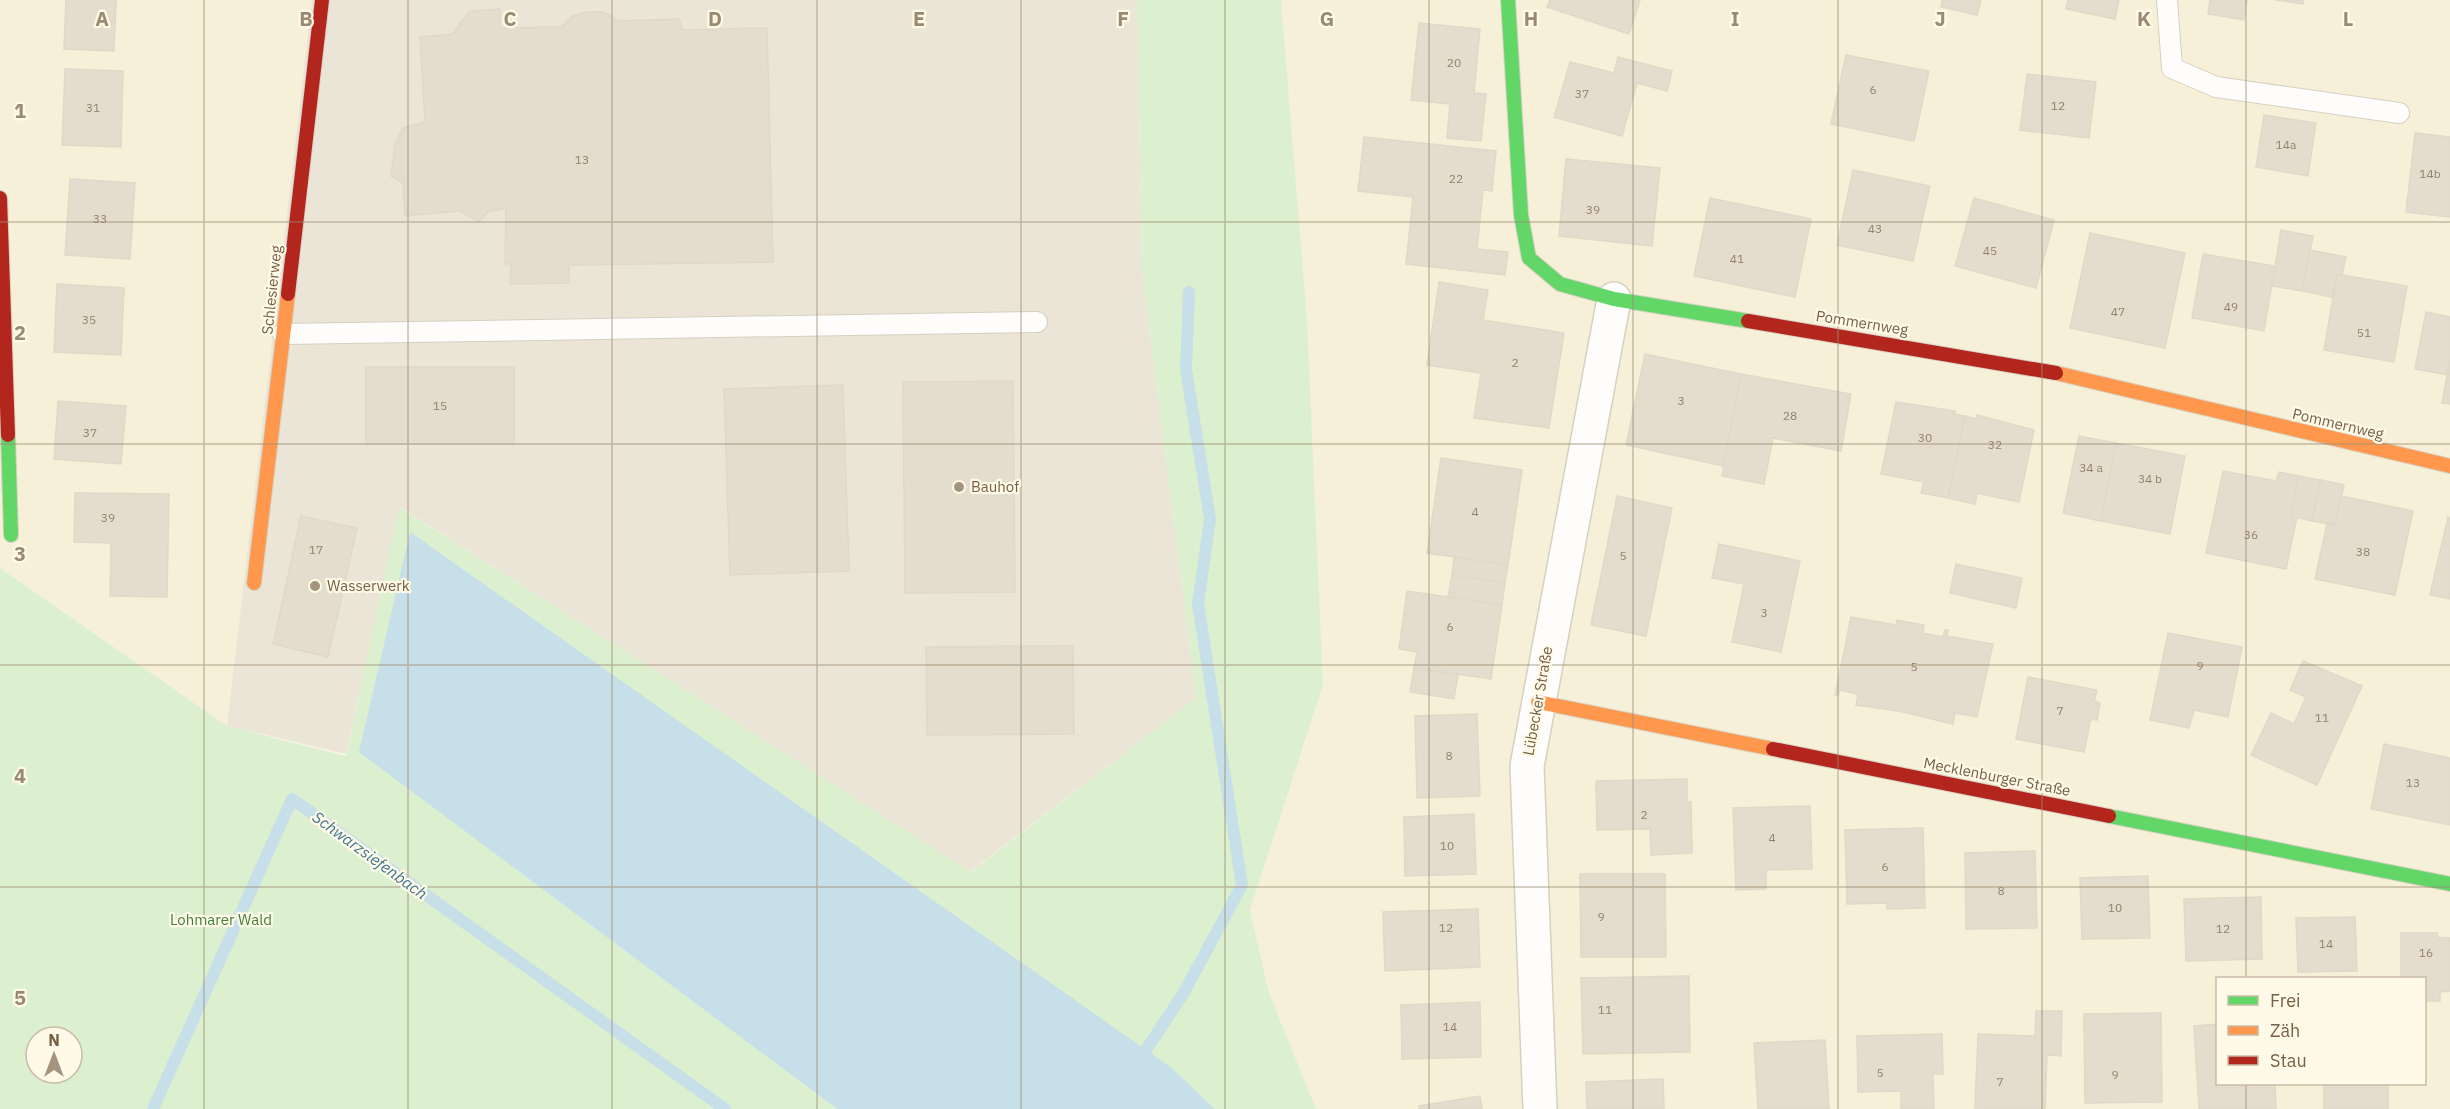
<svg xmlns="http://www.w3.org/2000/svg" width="2450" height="1109" font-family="'IBM Plex Sans',sans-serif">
<rect width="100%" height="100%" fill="#f7f4e6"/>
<g fill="#f7f0d8" fill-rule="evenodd">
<polygon points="0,0 312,0 227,726 0,568"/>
<path d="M1281,0H2450V1109H1316L1269,993L1250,910L1323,685L1307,320ZM2218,978H2424V1084H2218Z"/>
</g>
<polygon fill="#eae5d7" points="312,0 1137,0 1142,270 1196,698 970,872 400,507 346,754 227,726"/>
<path fill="#dcf0cf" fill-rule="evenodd" d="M1137,0H1281L1307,320L1323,685L1250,910L1269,993L1316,1109H1215L1173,1069L360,752L837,1109H0V568L227,726L346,756L399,507L971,872L1196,698L1142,270ZM36,1037H72V1073H36Z"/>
<polygon fill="#c7dfe8" points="410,532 1173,1069 1215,1109 837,1109 359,752"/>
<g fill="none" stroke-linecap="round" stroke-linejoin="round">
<g stroke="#c7dfe8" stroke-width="12">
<polyline points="1146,1050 1183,994 1242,885 1198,604 1210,519 1186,370 1189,292"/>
<polyline points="153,1109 292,799 725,1109"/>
</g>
</g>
<g fill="#e4dccd" stroke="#e0d8c8" stroke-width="1.5">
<polygon points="66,0 116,0 114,51 64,49"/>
<polygon points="1550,0 1640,0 1629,34 1547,7"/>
<polygon points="1942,0 1981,0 1977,15 1941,7"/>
<polygon points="2068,0 2119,0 2115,19 2066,9"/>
<polygon points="2210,0 2247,0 2244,20 2208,14"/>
<polygon points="2275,0 2303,0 2303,4"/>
<polygon points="500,9 500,28 561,27 573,16 586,12 604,12 618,21 679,19 682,30 767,28 773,262 569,265 569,283 510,284 511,263 505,264 506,208 488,212 479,222 460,211 405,216 403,183 391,176 395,144 403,128 425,122 420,37 452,34 470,11"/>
<polygon points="1419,23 1480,29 1474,93 1486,94 1481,141 1447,138 1450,104 1411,100"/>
<polygon points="1846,55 1929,71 1914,141 1831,124"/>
<polygon points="1618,57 1672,71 1667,91 1637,83 1622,136 1554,117 1570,62 1614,73"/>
<polygon points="65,69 123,71 121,147 62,145"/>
<polygon points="2027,74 2096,82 2089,138 2020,130"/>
<polygon points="2264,115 2316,123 2308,176 2256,167"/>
<polygon points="2415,133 2450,137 2450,217 2406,212"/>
<polygon points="1364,137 1496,151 1492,191 1483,190 1477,249 1508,252 1505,275 1406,264 1413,197 1358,191"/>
<polygon points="1566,159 1660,168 1652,246 1559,236"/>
<polygon points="1853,170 1930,186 1913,261 1837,245"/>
<polygon points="70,179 135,183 130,259 65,255"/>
<polygon points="1710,198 1811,219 1795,297 1694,276"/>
<polygon points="1974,198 2054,220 2036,288 1955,266"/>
<polygon points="2281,230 2313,236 2302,291 2272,286"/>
<polygon points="2090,233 2185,253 2165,348 2070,328"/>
<polygon points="2310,250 2346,257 2342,275 2337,274 2332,297 2302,291"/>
<polygon points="2203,254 2275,266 2264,331 2192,318"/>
<polygon points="2337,274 2407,286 2394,362 2324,350"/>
<polygon points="1439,282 1488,290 1483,320 1564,333 1549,428 1474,418 1481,373 1427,365"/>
<polygon points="57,284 124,288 121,355 54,352"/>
<polygon points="2426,312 2450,317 2450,360 2447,375 2415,369"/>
<polygon points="1645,354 1741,374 1724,466 1626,445"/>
<polygon points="2450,360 2450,404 2442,403"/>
<rect x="366" y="367" width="148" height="77"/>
<polygon points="1741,374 1851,394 1841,451 1773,438 1764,484 1722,476"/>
<polygon points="1013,381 1015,592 905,593 903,382"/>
<polygon points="843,385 849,571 730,575 724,389"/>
<polygon points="58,401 126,406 121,464 54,459"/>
<polygon points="1896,402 1955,411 1954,414 1965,416 1948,498 1921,493 1924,482 1881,474"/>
<polygon points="1977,415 2034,430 2019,502 1977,493 1975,504 1948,498 1965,416 1976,419"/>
<polygon points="2079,436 2116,443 2101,521 2063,513"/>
<polygon points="2116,443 2185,456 2170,534 2101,521"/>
<polygon points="1441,458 1522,470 1508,565 1427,553"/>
<polygon points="2223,471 2276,481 2279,472 2299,476 2291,516 2297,517 2286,569 2206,553"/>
<polygon points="2299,476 2321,480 2312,521 2291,516"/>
<polygon points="2321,480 2344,485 2335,525 2312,521"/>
<polygon points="75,493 169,494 167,597 110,596 111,543 74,542"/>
<polygon points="1617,496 1672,508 1646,636 1591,625"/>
<polygon points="2341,496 2413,511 2395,595 2315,579 2327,524 2335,525"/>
<polygon points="301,516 357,528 328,657 273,644"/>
<polygon points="2448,517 2450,518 2450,599 2430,595"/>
<polygon points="1719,544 1800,561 1781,652 1732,642 1744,584 1712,578"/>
<polygon points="1454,557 1508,565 1505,583 1452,575"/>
<polygon points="1956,564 2022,578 2016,608 1950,593"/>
<polygon points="1452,575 1505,583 1502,605 1448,597"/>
<polygon points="1407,591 1502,605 1491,679 1414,668 1417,652 1399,649"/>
<polygon points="1851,617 1896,625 1897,620 1924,625 1923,633 1943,637 1945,630 1948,630 1947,636 1993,644 1977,717 1955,713 1953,724 1899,711 1856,705 1858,694 1840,690 1838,696 1835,695"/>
<polygon points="2168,633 2242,647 2228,717 2194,710 2189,728 2150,720"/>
<polygon points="1073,646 1074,734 927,735 926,647"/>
<polygon points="2303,661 2362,686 2317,785 2251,755 2271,713 2294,724 2306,697 2290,690"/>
<polygon points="1414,668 1458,675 1454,699 1410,692"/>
<polygon points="2028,677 2097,690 2094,701 2100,703 2097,720 2092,719 2090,722 2084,752 2016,739"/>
<polygon points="1477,714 1480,796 1417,798 1415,716"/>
<polygon points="2384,744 2450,758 2450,825 2371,809"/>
<polygon points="1687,779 1687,802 1691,802 1692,853 1651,855 1650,829 1597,830 1596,781"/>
<polygon points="1810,806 1812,869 1766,870 1766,889 1736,890 1733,808"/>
<polygon points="1474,814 1476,874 1405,876 1404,817"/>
<polygon points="1923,828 1925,908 1887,909 1887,903 1847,904 1845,830"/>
<polygon points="2035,851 2037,928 1966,929 1965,853"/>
<polygon points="1580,874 1665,874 1666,957 1581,957"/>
<polygon points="2148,876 2150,938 2082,939 2080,878"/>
<polygon points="2261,897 2262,959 2186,961 2184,899"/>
<polygon points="1478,909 1480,967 1385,971 1383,912"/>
<polygon points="2355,917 2357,971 2298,972 2296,918"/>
<polygon points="2401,933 2437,933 2438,938 2450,938 2450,991 2440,992 2440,1001 2424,1001 2424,978 2401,978"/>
<polygon points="1689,976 1690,1052 1583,1054 1581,978"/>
<polygon points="1480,1002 1481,1057 1402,1059 1401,1005"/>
<polygon points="2036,1011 2062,1011 2061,1056 2047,1055 2045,1109 1975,1108 1978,1034 2035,1036"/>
<polygon points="2161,1013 2162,1102 2085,1103 2084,1014"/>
<polygon points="2218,1024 2218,1084 2275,1084 2276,1109 2199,1109 2194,1026"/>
<polygon points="1942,1034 1943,1074 1933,1074 1934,1109 1901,1109 1901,1091 1858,1092 1857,1036"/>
<polygon points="1825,1040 1829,1109 1758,1109 1754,1043"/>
<polygon points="1663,1079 1664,1109 1587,1109 1586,1082"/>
<rect x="2324" y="1084" width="64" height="25"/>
<polygon points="1480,1096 1482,1109 1419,1109 1419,1106"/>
</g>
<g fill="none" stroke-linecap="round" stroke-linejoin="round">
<g stroke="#d6d0c1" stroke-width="22">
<g id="lane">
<polyline points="2167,0 2172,68 2216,87 2399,113"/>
<polyline points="283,334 1037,322"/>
</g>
</g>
<g stroke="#d6d0c1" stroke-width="36">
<polyline id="street" points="1540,1109 1527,766 1614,299"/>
</g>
<g stroke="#d8d1c3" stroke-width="16">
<g id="fast">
<polyline points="1508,0 1521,215 1529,258 1560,284 1614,299 1748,321"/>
<polyline points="8,435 11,535"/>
<polyline points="2109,816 2450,884"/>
</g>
</g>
<g stroke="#d8d1c3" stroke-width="16">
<g id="slow">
<polyline points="2056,373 2450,466"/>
<polyline points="254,583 288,294"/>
<polyline points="1538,702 1773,749"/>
</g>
</g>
<g stroke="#d8d1c3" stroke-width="16">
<g id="jam">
<polyline points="0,198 8,435"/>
<polyline points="288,294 322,0"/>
<polyline points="1748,321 2056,373"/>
<polyline points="1773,749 2109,816"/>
</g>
</g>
<use href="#lane" stroke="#fefdfb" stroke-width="20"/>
<use href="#street" stroke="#fefdfb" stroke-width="33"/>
<use href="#fast" stroke="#63d668" stroke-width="14"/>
<use href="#slow" stroke="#ff974d" stroke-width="14"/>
<use href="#jam" stroke="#b3261e" stroke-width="14"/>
</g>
<path fill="none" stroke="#9b8a72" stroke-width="1.5" stroke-opacity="0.55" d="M204,0V1109M408,0V1109M612,0V1109M817,0V1109M1021,0V1109M1225,0V1109M1429,0V1109M1633,0V1109M1838,0V1109M2042,0V1109M2246,0V978M0,222H2450M0,444H2450M0,665H2450M0,887H2450M2246,1084V1109"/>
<g fill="#a4947d" stroke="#fffae7" stroke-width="2">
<circle cx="959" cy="487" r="6"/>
<circle cx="315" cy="586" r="6"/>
</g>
<g text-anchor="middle" stroke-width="4.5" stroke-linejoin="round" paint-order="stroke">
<g font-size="12" fill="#948169">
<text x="1454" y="67">20</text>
<text x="1873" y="94">6</text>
<text x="1582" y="98">37</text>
<text x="2058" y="110">12</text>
<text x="93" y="112">31</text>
<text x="2286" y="149">14a</text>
<text x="582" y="164">13</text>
<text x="2430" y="178">14b</text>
<text x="1456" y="183">22</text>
<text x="1593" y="214">39</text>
<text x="100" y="223">33</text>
<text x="1875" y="233">43</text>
<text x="1990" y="255">45</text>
<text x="1737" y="263">41</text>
<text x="2231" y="311">49</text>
<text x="2118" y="316">47</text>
<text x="89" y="324">35</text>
<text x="2364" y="337">51</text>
<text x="1515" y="367">2</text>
<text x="1681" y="405">3</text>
<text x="440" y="410">15</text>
<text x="1790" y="420">28</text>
<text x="90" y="437">37</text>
<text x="1925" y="442">30</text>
<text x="1995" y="449">32</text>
<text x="2091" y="472">34 a</text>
<text x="2150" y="483">34 b</text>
<text x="1475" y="516">4</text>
<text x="108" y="522">39</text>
<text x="2251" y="539">36</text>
<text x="316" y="554">17</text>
<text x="2363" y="556">38</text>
<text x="1623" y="560">5</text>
<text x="1764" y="617">3</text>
<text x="1450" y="631">6</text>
<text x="2200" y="670">9</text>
<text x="1914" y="671">5</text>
<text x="2060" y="715">7</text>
<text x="2322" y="722">11</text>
<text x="1449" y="760">8</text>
<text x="2413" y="787">13</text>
<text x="1644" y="819">2</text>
<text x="1772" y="842">4</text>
<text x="1447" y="850">10</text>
<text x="1885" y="871">6</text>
<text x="2001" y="895">8</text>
<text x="2115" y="912">10</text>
<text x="1601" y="921">9</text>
<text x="1446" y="932">12</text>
<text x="2223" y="933">12</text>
<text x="2326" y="948">14</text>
<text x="2426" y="957">16</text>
<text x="1605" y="1014">11</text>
<text x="1450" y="1031">14</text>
<text x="1880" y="1077">5</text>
<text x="2115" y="1079">9</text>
<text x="2000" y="1086">7</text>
</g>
<g font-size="15" fill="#776045" stroke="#fffae7">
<text transform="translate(272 290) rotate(-84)" y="5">Schlesierweg</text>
<text transform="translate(1862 323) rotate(9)" y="5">Pommernweg</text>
<text transform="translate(2338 424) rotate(13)" y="5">Pommernweg</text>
<text transform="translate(1538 701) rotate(-80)" y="5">Lübecker Straße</text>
<text transform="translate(1997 777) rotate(11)" y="5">Mecklenburger Straße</text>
</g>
<g font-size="15" fill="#776045" stroke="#fffae7" text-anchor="start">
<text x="971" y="492">Bauhof</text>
<text x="327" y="591">Wasserwerk</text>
</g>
<g font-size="15" fill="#427e3b" stroke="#fffae7">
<text x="221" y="925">Lohmarer Wald</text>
</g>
<g font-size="16" font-style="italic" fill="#3f7594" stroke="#fffae7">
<text transform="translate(370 855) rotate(36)" y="6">Schwarzsiefenbach</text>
</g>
</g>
<g font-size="20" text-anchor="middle" font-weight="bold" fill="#9b8a72" stroke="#fffae7" stroke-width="4.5" stroke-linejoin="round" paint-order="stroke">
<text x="102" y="26">A</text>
<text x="306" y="26">B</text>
<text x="510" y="26">C</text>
<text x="715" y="26">D</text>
<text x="919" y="26">E</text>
<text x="1123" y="26">F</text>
<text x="1327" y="26">G</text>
<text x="1531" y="26">H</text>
<text x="1735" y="26">I</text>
<text x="1940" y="26">J</text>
<text x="2144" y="26">K</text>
<text x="2348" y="26">L</text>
<text x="20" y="118">1</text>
<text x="20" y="340">2</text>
<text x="20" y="561">3</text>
<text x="20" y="783">4</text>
<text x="20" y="1005">5</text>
</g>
<rect x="2216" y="977" width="210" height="108" fill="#fffae7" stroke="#c9bca6" stroke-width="1.5"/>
<rect x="2228" y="996" width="30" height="9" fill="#63d668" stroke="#c9bca6" stroke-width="1.5"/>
<text x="2270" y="1007" font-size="18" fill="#776045">Frei</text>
<rect x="2228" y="1026" width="30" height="9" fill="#ff974d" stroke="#c9bca6" stroke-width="1.5"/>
<text x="2270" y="1037" font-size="18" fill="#776045">Zäh</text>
<rect x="2228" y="1056" width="30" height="9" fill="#b3261e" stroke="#c9bca6" stroke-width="1.5"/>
<text x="2270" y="1067" font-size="18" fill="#776045">Stau</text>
<g transform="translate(54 1055)"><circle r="28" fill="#fffae7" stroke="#c9bca6" stroke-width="1.5"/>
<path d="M0-4.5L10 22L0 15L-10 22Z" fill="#a4947d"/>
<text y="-9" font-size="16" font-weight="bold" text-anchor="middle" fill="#776045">N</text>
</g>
</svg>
